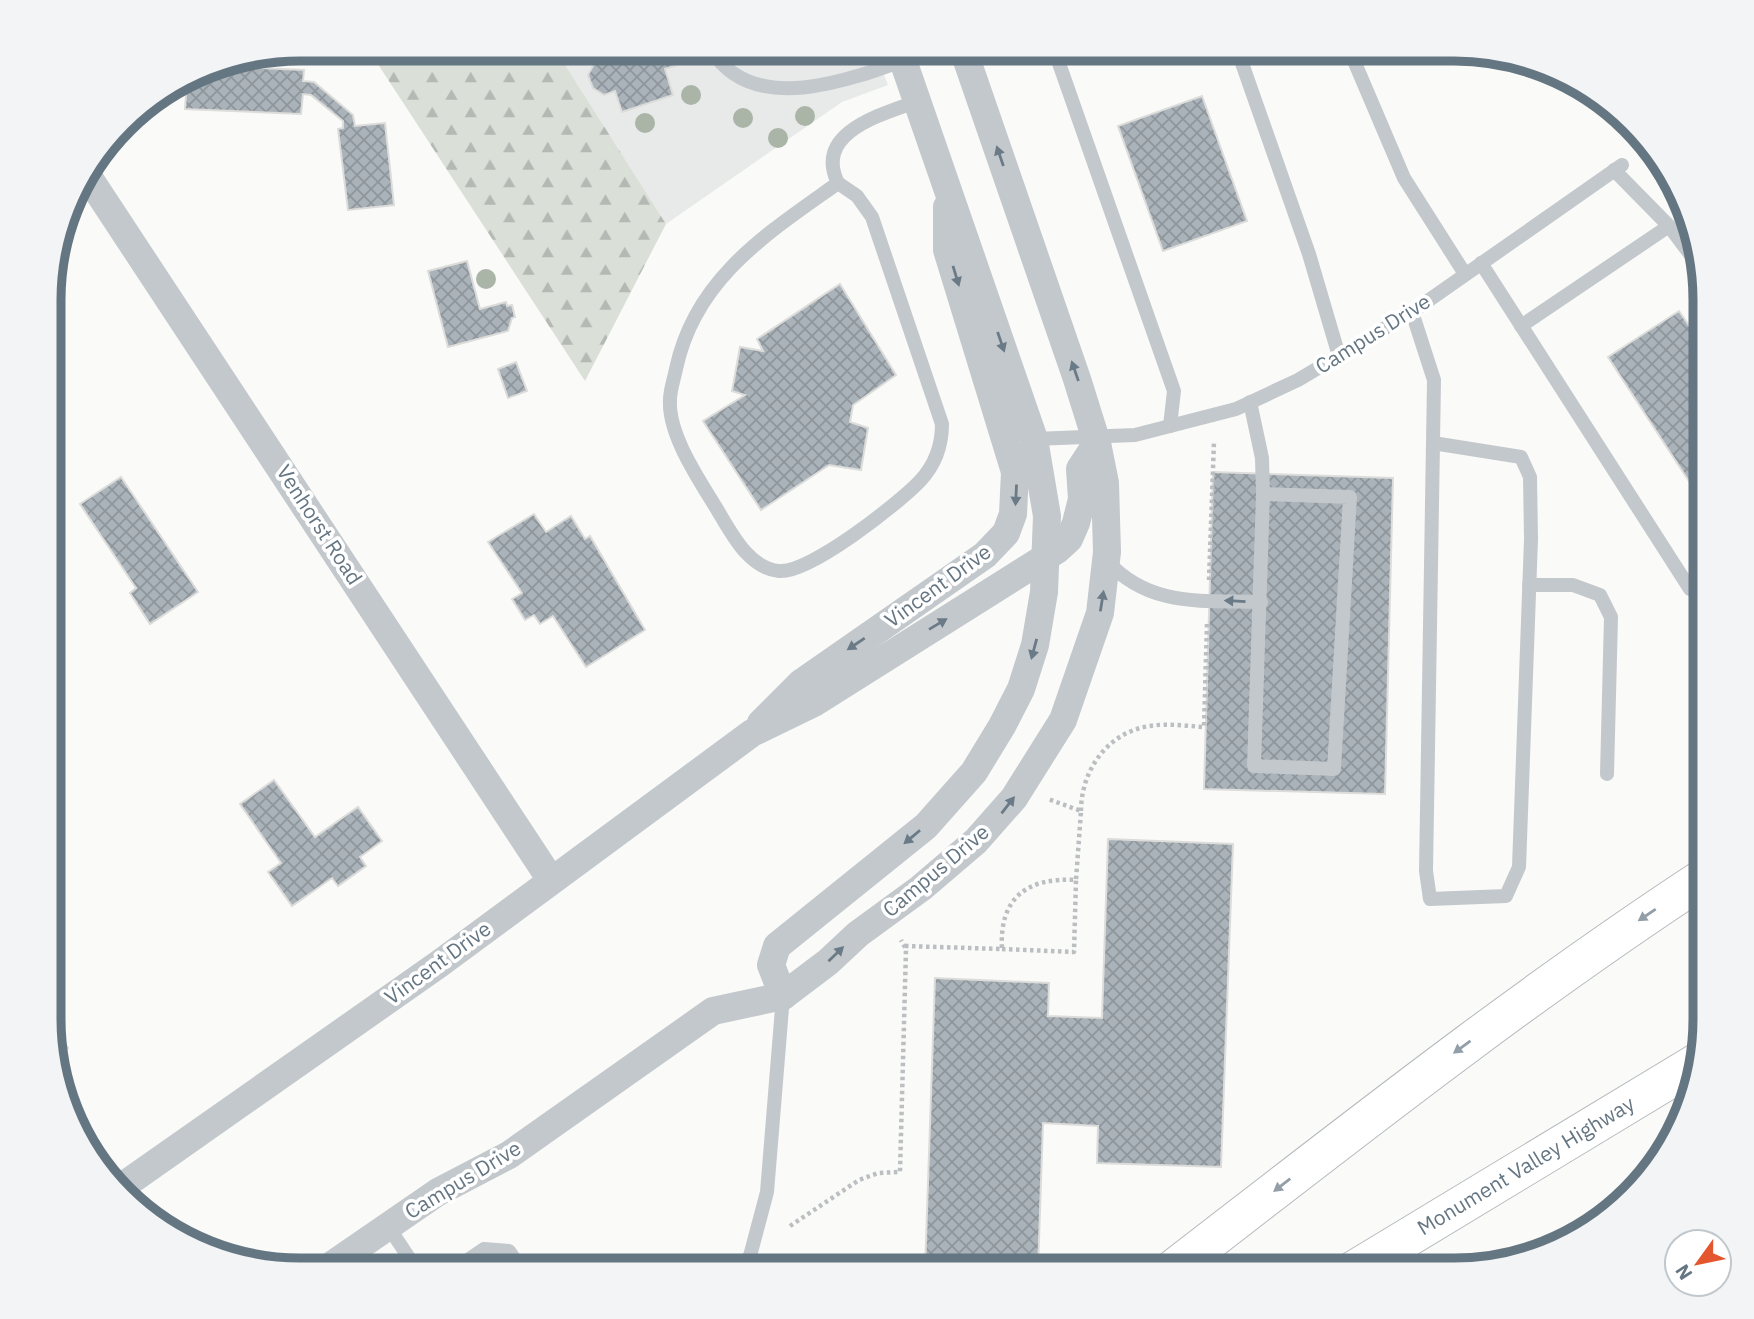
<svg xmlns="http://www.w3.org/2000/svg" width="1754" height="1319" font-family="'IBM Plex Sans',sans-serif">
<defs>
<pattern id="forest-firs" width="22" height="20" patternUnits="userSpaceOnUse" patternTransform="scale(1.75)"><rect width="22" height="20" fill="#dadfd7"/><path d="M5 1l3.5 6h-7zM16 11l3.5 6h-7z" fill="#b4b9b4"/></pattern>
<pattern id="building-cross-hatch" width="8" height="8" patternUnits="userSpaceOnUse" patternTransform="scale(1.75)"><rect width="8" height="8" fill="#aab3b9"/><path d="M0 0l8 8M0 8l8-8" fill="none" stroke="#8e969c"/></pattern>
</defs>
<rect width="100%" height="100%" fill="#fafaf8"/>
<polygon fill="#e8e9e9" points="555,49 874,49 888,85 842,102 666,224"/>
<polygon fill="url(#forest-firs)" points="368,49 555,49 666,224 585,381"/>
<g fill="url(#building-cross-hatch)" stroke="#dcdcda" stroke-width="2">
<polygon points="583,49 675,49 680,64 665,69 673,95 622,112 615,91 604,95 593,88 588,75 595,62"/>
<polygon points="214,66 304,70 303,81 314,82 353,115 355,126 385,123 394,205 348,210 338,129 343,128 343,121 311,95 303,94 301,114 185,109 187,81"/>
<polygon points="1202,96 1247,221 1163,251 1118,126"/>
<polygon points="467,261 480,309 506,302 507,306 512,305 515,317 512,318 508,331 448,347 428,271"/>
<polygon points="840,284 896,375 853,405 850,422 868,428 861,470 829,465 761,510 703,421 745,395 732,391 740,347 763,351 757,339"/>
<polygon points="1679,311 1690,327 1701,319 1705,326 1705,487 1696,492 1608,357"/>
<polygon points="516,362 527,391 508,398 498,369"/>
<polygon points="1213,472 1393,478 1385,794 1204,789"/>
<polygon points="121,477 198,592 150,624 130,593 136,588 80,504"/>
<polygon points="534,514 546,532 571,516 585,539 590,536 645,630 586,667 553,616 540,624 534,615 525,620 512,599 522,593 488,542"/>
<polygon points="274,780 315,837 358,807 382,841 360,857 366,866 338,886 332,878 292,906 268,872 281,863 240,804"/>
<polygon points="1108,839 1233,844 1221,1167 1097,1163 1098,1126 1043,1123 1038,1270 925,1270 935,978 1049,983 1048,1016 1102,1018"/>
<polygon points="50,1027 68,1048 56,1059 50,1035"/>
</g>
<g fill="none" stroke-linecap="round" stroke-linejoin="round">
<g stroke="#b4b9bd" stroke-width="40">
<g id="motorway">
<path d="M1172,1270C1347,1135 1520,998 1705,877"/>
<polyline points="1354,1270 1698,1062"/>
</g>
</g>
<g stroke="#bbbfc2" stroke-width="4.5" stroke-dasharray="3.5 3.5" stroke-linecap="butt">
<polyline points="1209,580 1214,441"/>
<path d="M1081,811C1081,771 1107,732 1150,726C1167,723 1186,726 1204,727L1207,624"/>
<path d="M905,946L1002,949C999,898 1027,877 1076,880L1081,811L1048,799"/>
<polyline points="1002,949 1074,952 1076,880"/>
<polyline points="790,1226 859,1180 878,1173 900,1172 906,949 901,940"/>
</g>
<g stroke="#c3c8cc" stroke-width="14">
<path d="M711,49C756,125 872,71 934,49"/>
<polyline points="1054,49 1174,391 1170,426"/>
<polyline points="1237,49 1309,254 1339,356"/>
<polyline points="1349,49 1404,178 1465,274"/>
<polyline points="1614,170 1669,226 1696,262"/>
<path d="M838,183L857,196L872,217L942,424C942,445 935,465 920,481C898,504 809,574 779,571C747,568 730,530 715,506C698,478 668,434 670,400C670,390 674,379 676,369C695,278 768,233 838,183C813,132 883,114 918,101"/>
<polyline points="1481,263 1690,589 1705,593"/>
<polyline points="1412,312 1434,380 1433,443 1426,871 1430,899 1506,896 1519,867 1531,539 1530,477 1521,457 1433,443"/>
<polyline points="1521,326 1669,226"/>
<polyline points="1250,402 1262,458 1263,494"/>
<polyline points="1034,439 1135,435 1236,409 1298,380 1412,312 1622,165"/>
<polygon points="1263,494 1350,497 1334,769 1254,766"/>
<path d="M1107,561C1150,608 1203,600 1261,602"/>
<polyline points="1529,585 1573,585 1600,595 1611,617 1607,774"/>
<polyline points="388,1226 417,1270"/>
<polyline points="453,1270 484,1249 509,1251 522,1270"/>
<polyline points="737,1270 750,1256 767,1192 783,996"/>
</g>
<g stroke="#c3c8cc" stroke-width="28">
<polyline points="85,172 551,880"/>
<polyline points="761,723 801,683 985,555 1006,533 1013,514 1015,472 947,250 947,207"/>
<polyline points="783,996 771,965 777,946 926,826 974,772 1002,726 1021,689 1035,645 1044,592 1047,516 1034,439 899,49"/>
<polyline points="120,1188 439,964 752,733 814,703 1057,550 1069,539 1076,523 1082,499 1080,469 1097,443"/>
<polyline points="326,1269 438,1192 509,1155 713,1011 783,996 828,962 858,934 921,888 976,841 1014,798 1063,720 1100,613 1107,552 1105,483 1097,443 1077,379 963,49"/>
</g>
<use href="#motorway" stroke="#fff" stroke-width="38"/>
</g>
<g fill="#aab4a7">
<circle cx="691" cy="95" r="10"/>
<circle cx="805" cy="116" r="10"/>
<circle cx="743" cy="118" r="10"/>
<circle cx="645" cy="123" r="10"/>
<circle cx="778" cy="138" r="10"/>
<circle cx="486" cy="279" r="10"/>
</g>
<defs><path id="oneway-solid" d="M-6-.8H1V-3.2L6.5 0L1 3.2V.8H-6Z" transform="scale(1.75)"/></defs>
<g fill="#6a7a87">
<use href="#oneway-solid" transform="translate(1000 156) rotate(-109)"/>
<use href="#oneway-solid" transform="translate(956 276) rotate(73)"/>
<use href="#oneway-solid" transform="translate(1001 342) rotate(71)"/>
<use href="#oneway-solid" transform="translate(1075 371) rotate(-109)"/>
<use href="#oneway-solid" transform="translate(1016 495) rotate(93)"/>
<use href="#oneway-solid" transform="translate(1102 601) rotate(-81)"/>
<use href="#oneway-solid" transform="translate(1235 601) rotate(-177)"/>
<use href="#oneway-solid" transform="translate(938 624) rotate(-31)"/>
<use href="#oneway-solid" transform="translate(856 644) rotate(146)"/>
<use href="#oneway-solid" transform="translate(1034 649) rotate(105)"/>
<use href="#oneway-solid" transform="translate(1008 805) rotate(-52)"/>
<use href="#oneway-solid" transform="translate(912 837) rotate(140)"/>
<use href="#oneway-solid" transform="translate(836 954) rotate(-44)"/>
</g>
<g fill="#939fa8">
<use href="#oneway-solid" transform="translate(1647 915) rotate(146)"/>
<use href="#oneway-solid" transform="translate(1462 1047) rotate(144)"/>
<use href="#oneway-solid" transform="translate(1282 1185) rotate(142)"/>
</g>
<g text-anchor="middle" stroke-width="7" stroke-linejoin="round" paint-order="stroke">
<g font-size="21" fill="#657683" stroke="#fff">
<text transform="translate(1373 334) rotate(-32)" y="7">Campus Drive</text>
<text transform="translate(319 525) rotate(57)" y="7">Venhorst Road</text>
<text transform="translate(938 586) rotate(-36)" y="7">Vincent Drive</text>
<text transform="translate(936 871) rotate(-40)" y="7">Campus Drive</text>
<text transform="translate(438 963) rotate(-36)" y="7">Vincent Drive</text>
<text transform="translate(1526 1166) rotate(-31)" y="7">Monument Valley Highway</text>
<text transform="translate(463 1180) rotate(-31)" y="7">Campus Drive</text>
</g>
</g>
<path d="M0 0H1754V1319H0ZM300 61H1454A239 239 0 0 1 1693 300V1019A239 239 0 0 1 1454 1258H300A239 239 0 0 1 61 1019V300A239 239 0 0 1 300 61Z" fill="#f3f4f5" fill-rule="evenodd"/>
<path fill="none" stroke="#657683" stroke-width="9" d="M300 61H1454A239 239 0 0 1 1693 300V1019A239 239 0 0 1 1454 1258H300A239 239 0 0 1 61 1019V300A239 239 0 0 1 300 61Z"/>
<g transform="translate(1698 1263) rotate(237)"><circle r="33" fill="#ffffff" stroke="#c1c8cd" stroke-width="2"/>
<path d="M0-5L12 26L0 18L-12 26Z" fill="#e4572e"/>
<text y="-10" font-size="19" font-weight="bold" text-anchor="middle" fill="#657683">N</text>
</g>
</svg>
